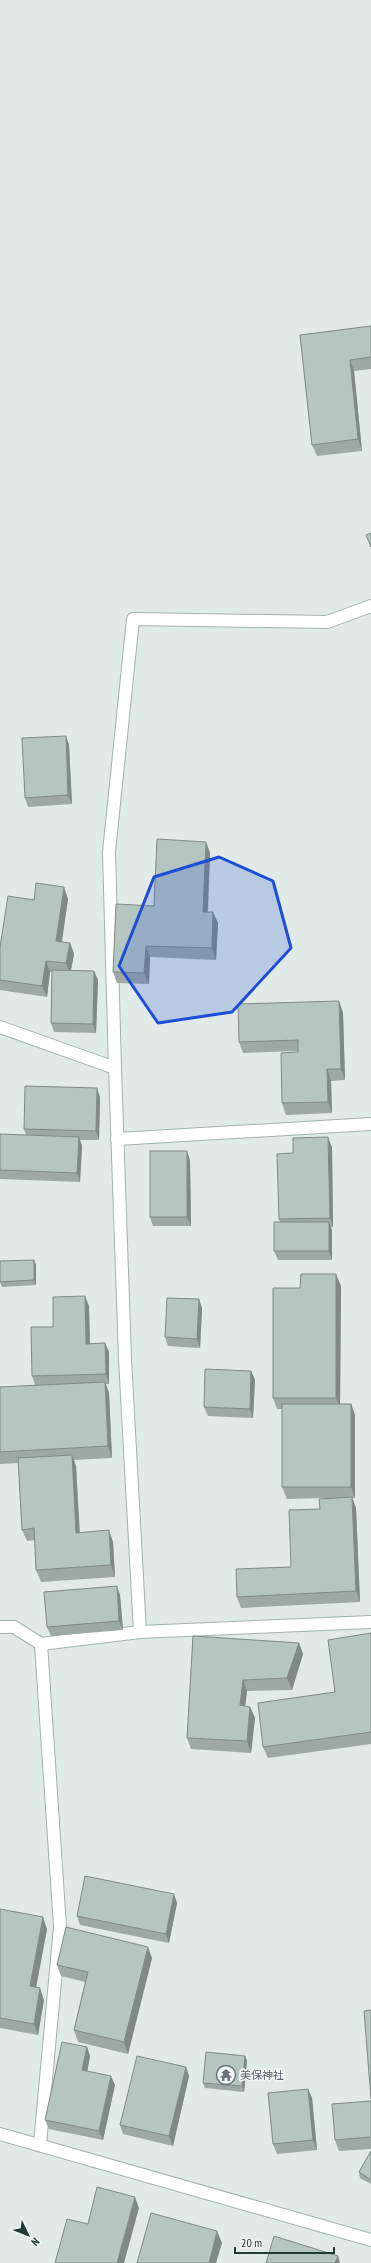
<svg xmlns="http://www.w3.org/2000/svg" width="371" height="2263" font-family="'PT Sans Narrow','Noto Sans JP',sans-serif">
<rect width="100%" height="100%" fill="#e0eae6"/>
<g fill="none" stroke-linecap="round" stroke-linejoin="round">
<g stroke="#a3b2ad" stroke-width="14">
<g id="minor">
<polyline points="0,1027 115,1068 125,1359 140,1632"/>
<polyline points="115,1068 109,852 133,619 327,622 371,606"/>
<polyline points="117,1139 371,1124"/>
<polyline points="0,1627 14,1627 41,1644 140,1632 371,1622"/>
<polyline points="0,2134 371,2240"/>
<polyline points="40,2144 60,1927 41,1644"/>
</g>
</g>
<use href="#minor" stroke="#fff" stroke-width="12"/>
</g>
<g fill="#9ca9a4">
<polygon points="371,326 371,369 354,371 362,451 317,456 312,445 300,335"/>
<polygon points="66,736 69,745 72,804 28,807 25,798"/>
<polygon points="206,842 210,853 208,912 218,923 216,960 150,957 149,984 117,983 113,972 154,906"/>
<polygon points="68,899 62,942 70,943 74,954 71,970 94,971 98,980 96,1033 54,1032 51,1023 52,972 50,972 47,997 0,990 0,947 34,900"/>
<polygon points="339,1001 343,1013 345,1080 331,1081 332,1113 286,1115 282,1103 298,1051 243,1053 239,1042"/>
<polygon points="100,1097 99,1140 80,1140 82,1146 80,1182 0,1179 0,1134 26,1135 24,1129"/>
<polygon points="332,1147 333,1227 331,1227 332,1231 332,1260 278,1260 274,1251 280,1222 279,1219 293,1153"/>
<polygon points="190,1160 191,1226 153,1226 150,1217"/>
<polygon points="34,1260 36,1265 36,1285 2,1287 0,1282"/>
<polygon points="341,1286 340,1404 351,1404 355,1415 355,1498 352,1498 356,1508 360,1602 241,1608 237,1597 291,1567 325,1498 287,1499 282,1487 282,1409 277,1409 273,1398 300,1288"/>
<polygon points="89,1306 90,1344 105,1343 109,1352 109,1384 106,1384 109,1393 112,1458 74,1460 76,1466 80,1532 113,1542 115,1577 41,1582 36,1570 35,1540 27,1541 22,1530 18,1463 0,1464 0,1417 35,1385 32,1376 53,1327"/>
<polygon points="202,1308 200,1348 168,1346 165,1337"/>
<polygon points="251,1371 255,1380 253,1418 208,1416 204,1407"/>
<polygon points="120,1595 123,1630 51,1636 47,1627"/>
<polygon points="371,1633 371,1744 268,1758 263,1747 335,1692"/>
<polygon points="193,1636 299,1643 303,1654 292,1690 247,1691 245,1706 250,1707 255,1718 251,1753 191,1749 187,1738"/>
<polygon points="177,1903 169,1943 80,1925 77,1916"/>
<polygon points="0,1909 47,1929 36,1988 44,2000 38,2035 0,2028"/>
<polygon points="152,1958 128,2054 78,2042 74,2030 85,1982 61,1976 57,1965"/>
<polygon points="87,2047 90,2056 87,2071 115,2085 103,2140 49,2129 45,2120"/>
<polygon points="245,2056 247,2061 244,2092 205,2088 203,2083"/>
<polygon points="186,2067 189,2076 173,2146 123,2134 120,2125"/>
<polygon points="308,2089 312,2098 317,2150 277,2154 273,2144"/>
<polygon points="371,2101 371,2149 339,2151 335,2140"/>
<polygon points="371,2151 371,2184 360,2178 359,2172"/>
</g>
<g fill="#7f8a86">
<polygon points="350,360 354,371 362,451 358,439"/>
<polygon points="66,736 69,745 72,804 68,795"/>
<polygon points="206,842 210,853 207,924 203,912"/>
<polygon points="64,887 68,899 60,952 56,941"/>
<polygon points="213,912 218,923 216,960 212,948"/>
<polygon points="70,943 74,954 70,975 66,963"/>
<polygon points="146,946 150,957 149,984 144,973"/>
<polygon points="46,961 50,972 47,997 42,986"/>
<polygon points="94,971 98,980 96,1033 93,1024"/>
<polygon points="339,1001 343,1013 345,1080 341,1069"/>
<polygon points="327,1069 331,1081 332,1113 328,1102"/>
<polygon points="97,1088 100,1097 99,1140 96,1131"/>
<polygon points="79,1137 82,1146 80,1182 77,1173"/>
<polygon points="328,1137 332,1147 333,1227 330,1218"/>
<polygon points="187,1151 190,1160 191,1226 187,1217"/>
<polygon points="329,1222 332,1231 332,1260 329,1251"/>
<polygon points="34,1260 36,1265 36,1285 34,1280"/>
<polygon points="336,1274 341,1286 340,1409 336,1398"/>
<polygon points="85,1296 89,1306 90,1353 86,1344"/>
<polygon points="199,1299 202,1308 200,1348 197,1339"/>
<polygon points="105,1343 109,1352 109,1384 106,1374"/>
<polygon points="251,1371 255,1380 253,1418 250,1409"/>
<polygon points="105,1382 109,1393 112,1458 108,1446"/>
<polygon points="351,1404 355,1415 355,1498 351,1487"/>
<polygon points="72,1455 76,1466 80,1544 76,1533"/>
<polygon points="352,1497 356,1508 360,1602 356,1591"/>
<polygon points="109,1530 113,1542 115,1577 111,1565"/>
<polygon points="117,1586 120,1595 123,1630 119,1621"/>
<polygon points="299,1643 303,1654 292,1690 287,1678"/>
<polygon points="243,1680 247,1691 244,1716 240,1705"/>
<polygon points="250,1707 255,1718 251,1753 247,1741"/>
<polygon points="174,1894 177,1903 169,1943 166,1934"/>
<polygon points="43,1917 47,1929 34,1998 30,1986"/>
<polygon points="148,1947 152,1958 128,2054 124,2042"/>
<polygon points="40,1988 44,2000 38,2035 34,2024"/>
<polygon points="87,2047 90,2056 86,2079 82,2070"/>
<polygon points="245,2056 247,2061 244,2092 242,2086"/>
<polygon points="186,2067 189,2076 173,2146 169,2136"/>
<polygon points="111,2076 115,2085 103,2140 99,2131"/>
<polygon points="308,2089 312,2098 317,2150 313,2140"/>
<polygon points="135,2197 139,2208 124,2263 117,2263"/>
<polygon points="217,2231 222,2243 216,2263 209,2263"/>
<polygon points="338,2256 340,2263 335,2263"/>
</g>
<g fill="#b5c5bf" stroke="#7f8a86">
<polygon points="371,326 371,357 350,360 358,439 312,445 300,335"/>
<polygon points="371,533 371,547 366,535"/>
<polygon points="66,736 68,795 25,798 22,738"/>
<polygon points="157,839 206,842 203,912 213,912 212,948 146,946 144,973 113,972 116,904 154,906"/>
<polygon points="36,883 64,887 56,941 70,943 66,963 46,961 42,986 0,980 0,947 8,896 34,900"/>
<polygon points="52,970 94,971 93,1024 51,1023"/>
<polygon points="339,1001 341,1069 327,1069 328,1102 282,1103 281,1053 298,1052 298,1040 239,1042 238,1004"/>
<polygon points="25,1086 97,1088 96,1131 24,1129"/>
<polygon points="0,1134 79,1137 77,1173 0,1170"/>
<polygon points="328,1137 330,1218 279,1219 277,1154 293,1153 293,1138"/>
<rect x="150" y="1151" width="37" height="66"/>
<rect x="274" y="1222" width="55" height="29"/>
<polygon points="34,1260 34,1280 0,1282 0,1261"/>
<polygon points="301,1274 336,1274 336,1398 273,1398 273,1288 300,1288"/>
<polygon points="85,1296 86,1344 105,1343 106,1374 32,1376 31,1327 53,1327 53,1297"/>
<polygon points="167,1298 199,1299 197,1339 165,1337"/>
<polygon points="205,1369 251,1371 250,1409 204,1407"/>
<polygon points="105,1382 108,1446 0,1452 0,1387"/>
<rect x="282" y="1404" width="69" height="83"/>
<polygon points="72,1455 76,1533 109,1530 111,1565 36,1570 34,1528 22,1530 18,1458"/>
<polygon points="352,1497 356,1591 237,1597 236,1569 291,1567 289,1510 320,1509 319,1499"/>
<polygon points="117,1586 119,1621 47,1627 44,1592"/>
<polygon points="371,1633 371,1732 263,1747 258,1703 335,1692 328,1640"/>
<polygon points="193,1636 299,1643 287,1678 243,1680 240,1705 250,1707 247,1741 187,1738"/>
<polygon points="85,1876 174,1894 166,1934 77,1916"/>
<polygon points="0,1909 43,1917 30,1986 40,1988 34,2024 0,2018"/>
<polygon points="66,1927 148,1947 124,2042 74,2030 88,1972 57,1965"/>
<polygon points="371,2010 371,2099 364,2011"/>
<polygon points="62,2042 87,2047 82,2070 111,2076 99,2131 45,2120"/>
<polygon points="206,2052 245,2056 242,2086 203,2083"/>
<polygon points="137,2056 186,2067 169,2136 120,2125"/>
<polygon points="308,2089 313,2140 273,2144 268,2093"/>
<polygon points="371,2101 371,2137 335,2140 332,2104"/>
<polygon points="371,2151 371,2180 359,2172"/>
<polygon points="97,2187 135,2197 117,2263 55,2263 67,2219 88,2224"/>
<polygon points="151,2213 217,2231 209,2263 137,2263"/>
<polygon points="274,2236 338,2256 335,2263 266,2263"/>
</g>
<path fill="#1d4ed8" fill-opacity="0.2" stroke="#1d4ed8" stroke-width="3" stroke-linejoin="round" d="M219,857L273,881L291,948L232,1012L158,1023L119,966L154,877Z"/>
<defs>
<g id="temple-ring" transform="scale(1)"><circle r="9.5" fill="#f0f7f4" stroke="#6b7280" stroke-width="1.5"/><path d="M0-6L5-2H3V0L6.5 2.5H4V6H1.5V3h-3V6H-4V2.5H-6.5L-3 0V-2H-5Z" fill="#6b7280"/></g>
</defs>
<g fill-rule="evenodd">
<use href="#temple-ring" x="226" y="2075"/>
</g>
<g text-anchor="middle" stroke-width="3.5" stroke-linejoin="round" paint-order="stroke">
<g font-size="11" fill="#5b616d" stroke="#f0f7f4" text-anchor="start">
<text x="240" y="2079">美保神社</text>
</g>
</g>
<g transform="translate(28 2235) rotate(133)" stroke="#f0f7f4" stroke-width="3" paint-order="stroke">
<path d="M0-3L7 15L0 10L-7 15Z" fill="#213a35"/>
<text y="-6" font-size="11" font-weight="bold" text-anchor="middle" fill="#213a35">N</text>
</g>
<path d="M235 2247v6h99v-6" fill="none" stroke="#213a35" stroke-width="2"/>
<text x="241" y="2247" font-size="12" fill="#213a35" stroke="#f0f7f4" stroke-width="3" paint-order="stroke">20 m</text>
</svg>
